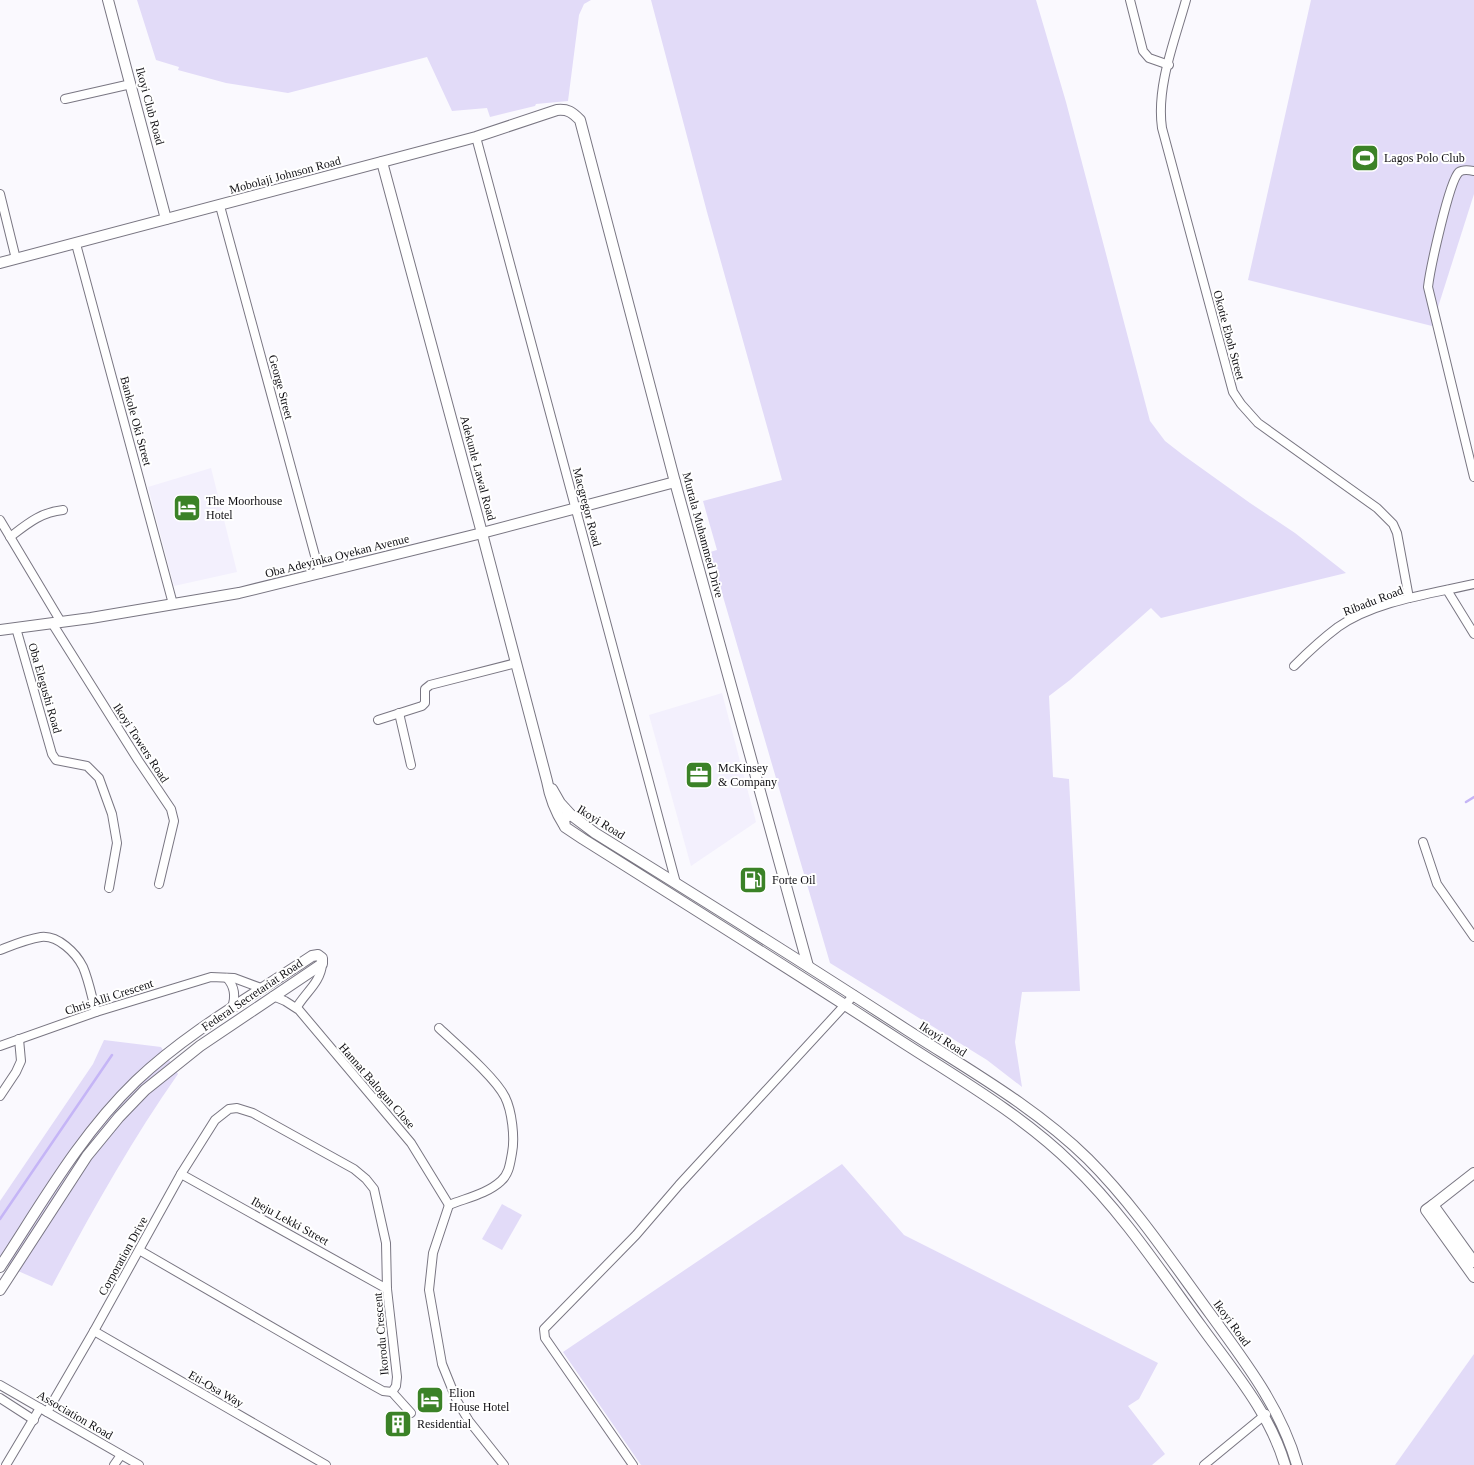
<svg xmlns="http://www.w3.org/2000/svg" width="1474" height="1465" font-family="Georgia,serif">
<rect width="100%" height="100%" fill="#faf9fe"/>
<g fill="#f3f0fd">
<polygon points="211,468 237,572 174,586 148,487"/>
<polygon points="722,693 756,822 691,866 649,715"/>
</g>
<g fill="#e2dbf8">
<polygon points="137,0 591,0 584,4 579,15 568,101 536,104 535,106 490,117 487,108 452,111 427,57 288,93 226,83 178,70 179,67 156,60"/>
<polygon points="651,0 1036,0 1066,102 1150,421 1165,441 1183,455 1250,503 1295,533 1346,573 1161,618 1151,608 1070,680 1049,696 1053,777 1069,779 1080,991 1022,992 1015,1042 1022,1087 987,1060 830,963 710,552 717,550 703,501 782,480 707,212"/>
<polygon points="1311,0 1474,0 1474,194 1432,326 1248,280"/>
<path d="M104,1040L161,1047L178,1074C131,1141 91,1213 52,1286L0,1263V1201L93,1064Z"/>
<polygon points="842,1164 904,1235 1158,1363 1139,1399 1128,1406 1165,1454 1152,1465 641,1465 563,1352"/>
<polygon points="502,1204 522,1215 502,1250 482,1239"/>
<polygon points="1474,1354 1474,1465 1395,1465"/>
</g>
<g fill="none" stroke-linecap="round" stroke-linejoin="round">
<g stroke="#c5b5f6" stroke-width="2.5">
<polyline points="1466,802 1474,797"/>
<polyline points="0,1219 112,1055"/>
</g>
<g stroke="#797682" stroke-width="10">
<g id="street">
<polyline points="1130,0 1143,51 1149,58 1169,65"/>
<path d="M1186,0C1175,40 1156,86 1162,128L1233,392L1241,404L1258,423L1377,508L1393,524L1397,533L1409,598"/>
<polyline points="65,99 131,84"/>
<polyline points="476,137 676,883"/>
<path d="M1474,171C1469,170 1463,169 1459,172C1449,181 1430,270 1428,287L1474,477"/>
<polyline points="0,194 16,259"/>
<polyline points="220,206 320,574"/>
<polyline points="76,244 173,604"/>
<polyline points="0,520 61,622"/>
<path d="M10,537C27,524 41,512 63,510"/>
<polyline points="1447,590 1474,634"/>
<polyline points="52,623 138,760 171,809 174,821 159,884"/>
<polyline points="16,628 52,754 56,760 87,766 99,778 112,814 117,843 109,888"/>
<path d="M1294,666C1308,652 1322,639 1338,627C1375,601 1430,594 1474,584"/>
<polyline points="399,713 411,765"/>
<polyline points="378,720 422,706 425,703 425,689 430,685 516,663"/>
<polyline points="1423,842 1437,884 1474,937"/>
<path d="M0,950C13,945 27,939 41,937C58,935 76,953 83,967C89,981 92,998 96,1012"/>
<path d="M227,978C235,987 236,996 232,1007"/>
<polyline points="273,996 285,1001 299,1010 411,1143 449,1205"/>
<path d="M297,1007C305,993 321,982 322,964"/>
<path d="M439,1028C457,1045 495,1077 505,1097C512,1111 515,1138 512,1153C510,1164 509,1174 501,1181C487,1194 466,1198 449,1205"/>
<polyline points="0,1046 96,1012 211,977 234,978 261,988"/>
<polyline points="0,1096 16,1072 21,1061 19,1039"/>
<polyline points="181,1174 387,1289"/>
<polyline points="449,1205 433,1253 429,1290 442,1364 457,1401 469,1421 504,1465"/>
<polyline points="94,1331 326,1465"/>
<polyline points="0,1385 139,1465"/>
<polyline points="392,1392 411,1413"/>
<polyline points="0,1398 34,1420"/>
<polyline points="47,1412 94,1331 181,1174 215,1120 229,1109 237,1108 253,1113 354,1169 366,1179 374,1189 386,1243 387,1289 397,1377 396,1386 392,1392 383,1391 374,1386 139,1250"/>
<polyline points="6,1465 40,1408"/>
<polyline points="114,1465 121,1455"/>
<polyline points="633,1465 545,1338 544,1329 636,1235 679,1185 854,995"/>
<polyline points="1204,1465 1266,1414"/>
</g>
</g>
<g stroke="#797682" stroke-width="12">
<g id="secondary">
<polyline points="108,0 166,219"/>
<path d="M382,162L482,533L547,781C550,798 555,811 564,825"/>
<path d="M0,263L476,137L557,110C568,109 572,112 580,120L675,482L808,966"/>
<polyline points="0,630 91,618 239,593 482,533 675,482"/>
<polyline points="552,789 560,803 571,815"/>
<polyline points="1433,1205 1474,1173"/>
<polyline points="1474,1262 1433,1205 1426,1210 1474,1277"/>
<path d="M0,1267C42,1203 80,1135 136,1081C189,1031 252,996 312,956L318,955L322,958V964L200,1046L145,1090L119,1117L87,1156L0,1290"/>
<path d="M1285,1465C1270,1413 1232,1369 1201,1326C1160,1270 1122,1212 1072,1164C1021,1114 956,1077 896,1038C793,971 688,905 583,839L565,827L564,818L571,815L595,833C700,898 804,963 907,1030C969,1070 1035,1107 1088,1159C1135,1206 1172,1262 1211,1315C1245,1362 1281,1408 1297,1465"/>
</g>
</g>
<use href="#street" stroke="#fff" stroke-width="8"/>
<use href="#secondary" stroke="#fff" stroke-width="10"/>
</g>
<defs>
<g id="stadium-square" transform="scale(1.4375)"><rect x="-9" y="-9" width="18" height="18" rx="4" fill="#3b8227" stroke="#fff"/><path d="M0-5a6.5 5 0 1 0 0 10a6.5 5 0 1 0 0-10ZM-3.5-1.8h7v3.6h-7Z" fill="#fff"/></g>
<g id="hotel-square" transform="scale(1.4375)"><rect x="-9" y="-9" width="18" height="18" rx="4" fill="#3b8227" stroke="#fff"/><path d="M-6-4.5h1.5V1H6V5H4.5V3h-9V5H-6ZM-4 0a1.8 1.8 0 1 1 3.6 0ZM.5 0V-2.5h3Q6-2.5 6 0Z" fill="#fff"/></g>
<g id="office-square" transform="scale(1.4375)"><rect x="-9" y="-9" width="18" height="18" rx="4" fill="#3b8227" stroke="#fff"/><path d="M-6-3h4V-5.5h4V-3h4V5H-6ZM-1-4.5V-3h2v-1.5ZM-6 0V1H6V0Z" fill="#fff"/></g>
<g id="fuel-square" transform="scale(1.4375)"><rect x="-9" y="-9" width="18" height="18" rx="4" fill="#3b8227" stroke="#fff"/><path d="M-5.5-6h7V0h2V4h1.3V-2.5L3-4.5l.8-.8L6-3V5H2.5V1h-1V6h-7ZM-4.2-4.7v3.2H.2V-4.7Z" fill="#fff"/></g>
<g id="building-square" transform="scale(1.4375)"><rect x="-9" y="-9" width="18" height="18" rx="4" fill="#3b8227" stroke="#fff"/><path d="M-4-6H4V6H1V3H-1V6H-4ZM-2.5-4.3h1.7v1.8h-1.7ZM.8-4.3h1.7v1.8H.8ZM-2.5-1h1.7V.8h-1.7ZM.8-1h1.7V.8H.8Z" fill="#fff"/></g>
</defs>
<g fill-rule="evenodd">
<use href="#stadium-square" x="1365" y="158"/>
<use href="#hotel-square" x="187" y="508"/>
<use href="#office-square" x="699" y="775"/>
<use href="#fuel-square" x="753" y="880"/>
<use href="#hotel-square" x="430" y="1400"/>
<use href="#building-square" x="398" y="1424"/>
</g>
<g text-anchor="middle" stroke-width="4" stroke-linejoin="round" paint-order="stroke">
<g font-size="12" fill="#111014" stroke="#fff">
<text transform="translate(150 106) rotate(75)" y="4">Ikoyi Club Road</text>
<text transform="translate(285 175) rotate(-15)" y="4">Mobolaji Johnson Road</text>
<text transform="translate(1229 335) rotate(75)" y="4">Okotie Eboh Street</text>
<text transform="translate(281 387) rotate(75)" y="4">George Street</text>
<text transform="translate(136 421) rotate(75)" y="4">Bankole Oki Street</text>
<text transform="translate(478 468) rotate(75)" y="4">Adekunle Lawal Road</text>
<text transform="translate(587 507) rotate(75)" y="4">Macgregor Road</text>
<text transform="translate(703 535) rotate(75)" y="4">Murtala Muhammed Drive</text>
<text transform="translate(337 556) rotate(-14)" y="4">Oba Adeyinka Oyekan Avenue</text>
<text transform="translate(1373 601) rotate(-21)" y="4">Ribadu Road</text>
<text transform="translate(45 688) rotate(74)" y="4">Oba Elegushi Road</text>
<text transform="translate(141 743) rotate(57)" y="4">Ikoyi Towers Road</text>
<text transform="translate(601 822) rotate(32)" y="4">Ikoyi Road</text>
<text transform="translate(252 995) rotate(-34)" y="4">Federal Secretariat Road</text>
<text transform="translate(109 997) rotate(-18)" y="4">Chris Alli Crescent</text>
<text transform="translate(943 1039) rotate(33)" y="4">Ikoyi Road</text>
<text transform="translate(377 1086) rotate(49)" y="4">Hannat Balogun Close</text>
<text transform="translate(290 1221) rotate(29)" y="4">Ibeju Lekki Street</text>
<text transform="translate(123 1256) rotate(-61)" y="4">Corporation Drive</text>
<text transform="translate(1232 1323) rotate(54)" y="4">Ikoyi Road</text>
<text transform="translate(381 1334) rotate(-95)" y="4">Ikorodu Crescent</text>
<text transform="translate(216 1389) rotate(30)" y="4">Eti-Osa Way</text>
<text transform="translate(75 1415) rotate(30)" y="4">Association Road</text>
</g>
<g font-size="12" fill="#111014" stroke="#fff" text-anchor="start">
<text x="1384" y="162">Lagos Polo Club</text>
<text x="206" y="505">The Moorhouse<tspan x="206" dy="14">Hotel</tspan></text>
<text x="718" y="772">McKinsey<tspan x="718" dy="14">&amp; Company</tspan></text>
<text x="772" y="884">Forte Oil</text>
<text x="449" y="1397">Elion<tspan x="449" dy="14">House Hotel</tspan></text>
<text x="417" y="1428">Residential</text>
</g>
</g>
</svg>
